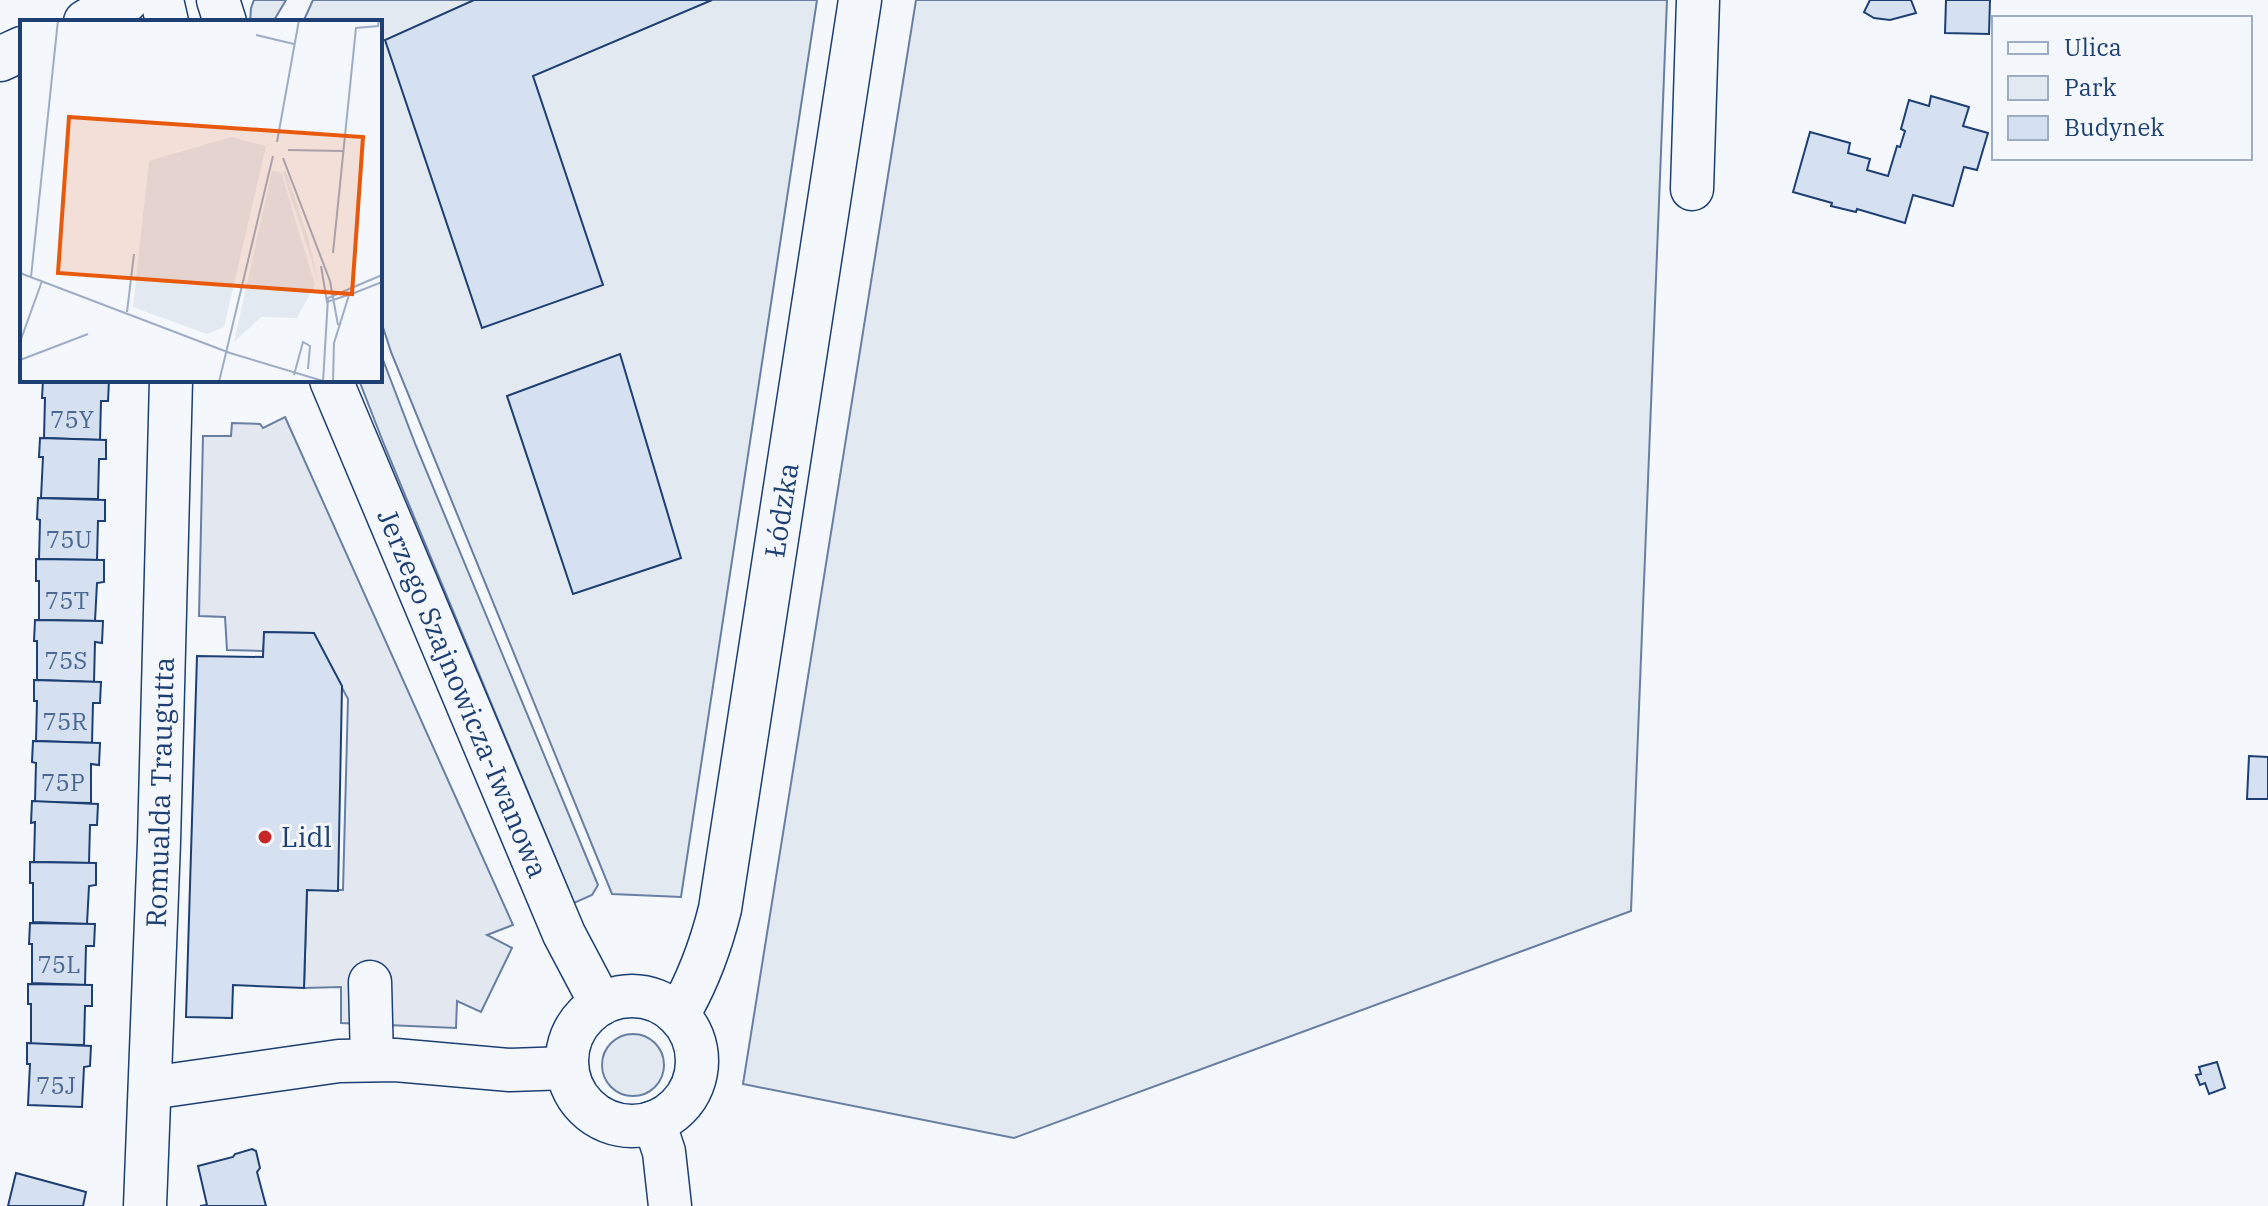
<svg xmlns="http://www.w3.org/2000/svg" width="2268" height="1206" font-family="'IBM Plex Serif',serif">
<rect width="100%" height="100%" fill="#f4f7fb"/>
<g fill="#e3e9f0" stroke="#687fa3" stroke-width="2">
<polygon points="254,0 286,0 273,22 250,22 251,8"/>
<polygon points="313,0 817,0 681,897 612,894 391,352 380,318 380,22 303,22"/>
<polygon points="916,0 1667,0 1631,911 1014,1138 743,1084"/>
<polygon points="380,352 416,446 598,885 592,895 574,903 383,442 359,380 380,380"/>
<circle cx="633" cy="1065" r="31"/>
</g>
<polygon fill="#e3e8f0" stroke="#687fa3" stroke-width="2" points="285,417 513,925 487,935 512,948 481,1012 457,1001 456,1028 341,1023 341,987 304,988 307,890 343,890 348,699 313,633 265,632 263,651 227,650 225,617 199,616 203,436 231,436 232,423 260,424 263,428"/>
<g fill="#d5e0f0" stroke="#1d3f73" stroke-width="2">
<polygon points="474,0 712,0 533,76 603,285 482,328 385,40"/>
<polygon points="1870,0 1911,0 1916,13 1890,20 1874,18 1864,12"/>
<polygon points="1946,0 1990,0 1989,34 1945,33"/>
<polygon points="1931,96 1969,107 1963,126 1988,133 1977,170 1964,167 1953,206 1913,195 1905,223 1857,209 1856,212 1831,206 1832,203 1793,192 1810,132 1850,143 1848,153 1870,159 1867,170 1888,176 1897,146 1900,147 1905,131 1901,129 1909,100 1929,106"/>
<polygon points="620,354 681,558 573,594 507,396"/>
<polygon points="43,380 109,380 108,401 101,401 100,440 44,438 45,398 42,398"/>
<polygon points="40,438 106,440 106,459 99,459 98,499 41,498 43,457 39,457"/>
<polygon points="38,498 105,500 105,521 98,521 97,560 39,559 40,520 37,519"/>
<polygon points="36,559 104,560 104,582 97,583 95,621 39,620 39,581 36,581"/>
<polygon points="35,620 103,621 102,643 95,642 94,682 37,680 37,641 34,641"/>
<polygon points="264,632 314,633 342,686 338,891 307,890 304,988 233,985 232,1018 186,1017 197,656 263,657"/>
<polygon points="34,680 101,682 100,703 93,703 92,743 36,741 37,701 34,701"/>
<polygon points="33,741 100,743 99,765 91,764 91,803 35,802 36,763 32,762"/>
<polygon points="2249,756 2268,757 2268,799 2247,799"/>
<polygon points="32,801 98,804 97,825 90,825 89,863 34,862 35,822 31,823"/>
<polygon points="30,862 96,863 96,885 89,886 87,924 33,922 33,883 30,883"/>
<polygon points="30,923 95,924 94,946 86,946 85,985 32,983 32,944 29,944"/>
<polygon points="28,984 92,985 92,1006 85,1006 84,1045 31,1044 31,1004 28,1004"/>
<polygon points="27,1043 91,1046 90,1066 84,1067 82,1107 28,1105 30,1064 27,1064"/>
<polygon points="2217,1062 2225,1088 2209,1094 2205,1083 2200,1085 2196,1075 2201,1074 2199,1067"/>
<polygon points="252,1149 256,1151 260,1168 257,1172 266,1206 200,1206 207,1205 198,1166 233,1157 235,1154"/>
<polygon points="16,1173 86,1192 83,1206 8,1206"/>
</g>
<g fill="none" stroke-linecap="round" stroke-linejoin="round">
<g stroke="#1d3f73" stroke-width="45">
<g id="minor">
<polyline points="162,0 167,22"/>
<polyline points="218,0 225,22"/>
<polyline points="1692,189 1698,0"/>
<path id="s1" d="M331,380L564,934L601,1004"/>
<polyline points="370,982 372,1060"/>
<circle cx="632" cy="1061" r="65"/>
<path id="s2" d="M678,1015C697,983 711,945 720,909L860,0"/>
<polyline points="150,1088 339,1061 395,1060 510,1070 567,1068"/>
<polyline points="654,1122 664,1152 670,1206"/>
<path id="s3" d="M145,1206L159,842L171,380"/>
</g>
</g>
<g stroke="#1d3f73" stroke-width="47">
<g id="major">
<polyline points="86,22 126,0"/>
<polyline points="0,59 22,49"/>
</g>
</g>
<use href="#minor" stroke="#f4f7fb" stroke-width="42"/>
<use href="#major" stroke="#f4f7fb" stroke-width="44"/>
</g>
<circle fill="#c62828" stroke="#f4f7fb" stroke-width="3" cx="265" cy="837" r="8"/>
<g text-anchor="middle" stroke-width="6" stroke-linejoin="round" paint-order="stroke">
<g font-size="24" fill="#4b6792">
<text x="72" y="428">75Y</text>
<text x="69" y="548">75U</text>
<text x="67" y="609">75T</text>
<text x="66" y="669">75S</text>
<text x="65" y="730">75R</text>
<text x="63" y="791">75P</text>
<text x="59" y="973">75L</text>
<text x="56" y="1094">75J</text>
</g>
<g font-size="28" fill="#1d3f73" stroke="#f4f7fb">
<text dy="10" stroke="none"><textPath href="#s2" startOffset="518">Łódzka</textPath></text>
<text dy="10" stroke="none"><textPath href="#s1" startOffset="340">Jerzego Szajnowicza-Iwanowa</textPath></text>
<text dy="10" stroke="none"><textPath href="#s3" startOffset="414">Romualda Traugutta</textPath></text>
</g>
<g font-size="28" fill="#1d3f73" stroke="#f4f7fb" text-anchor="start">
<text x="281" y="847">Lidl</text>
</g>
</g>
<g transform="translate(20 20)">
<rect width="362" height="362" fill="#f4f7fb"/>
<path d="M211,117L246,126L204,307L187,314L113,287L129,141ZM252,151L261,152L295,265L277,298L241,297L214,322ZM266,151L288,218L299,263L263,153Z" fill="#e3e9f0"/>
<path fill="none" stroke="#9eadc5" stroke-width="2" d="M236,15L274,24M257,122L279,0M268,130L323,131M263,138L310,261L318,305M362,180V234M313,233L336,8L358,6L359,0M301,246L307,282L328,275M0,253L210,333L303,361M11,257L38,0M107,292L114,234M0,322L22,261M0,340L68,314M274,355L283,322L290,326L288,349M199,362L253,136M303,362L308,278L362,255M313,362L314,323L329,275L362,262"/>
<path fill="#e8590c" fill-opacity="0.15" stroke="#e8590c" stroke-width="4" d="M49,97L343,117L332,274L38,253Z"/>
<rect width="362" height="362" fill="none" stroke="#1d3f73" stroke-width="4"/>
</g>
<rect x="1992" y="16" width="260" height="144" fill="#f4f7fb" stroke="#9eadc5" stroke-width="2"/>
<rect x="2008" y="42" width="40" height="12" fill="#f4f7fb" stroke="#9eadc5" stroke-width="2"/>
<text x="2064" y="56" font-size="24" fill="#1d3f73">Ulica</text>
<rect x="2008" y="76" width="40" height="24" fill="#e3e9f0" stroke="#9eadc5" stroke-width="2"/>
<text x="2064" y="96" font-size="24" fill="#1d3f73">Park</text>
<rect x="2008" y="116" width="40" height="24" fill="#d5e0f0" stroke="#9eadc5" stroke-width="2"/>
<text x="2064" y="136" font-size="24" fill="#1d3f73">Budynek</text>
</svg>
